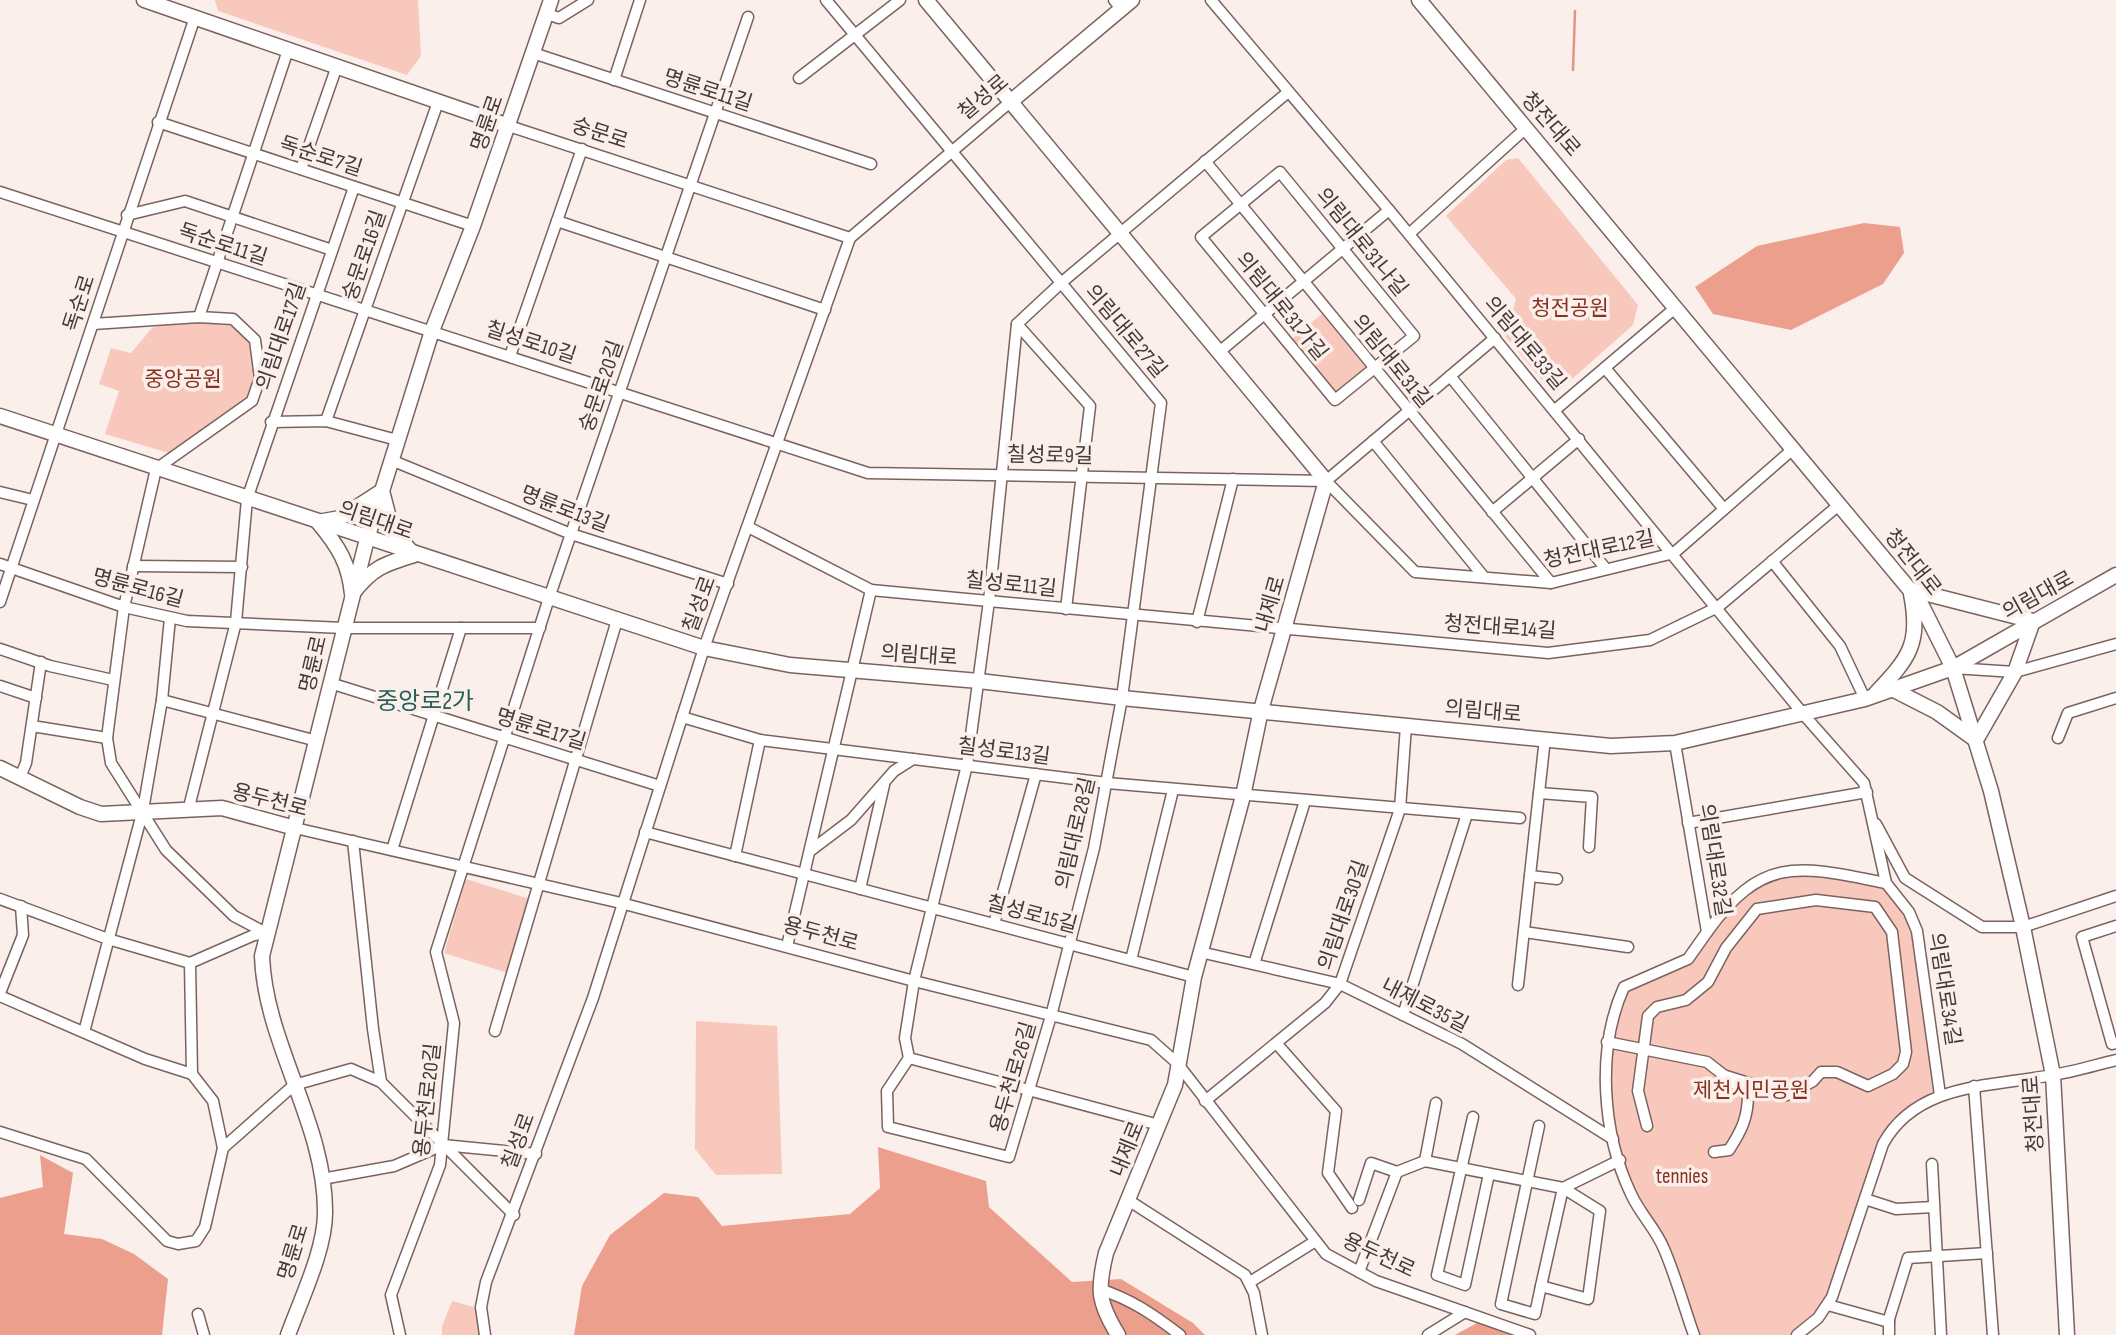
<svg xmlns="http://www.w3.org/2000/svg" width="2116" height="1335" font-family="'Sofia Sans Condensed','Noto Sans KR',sans-serif">
<rect width="100%" height="100%" fill="#fbefec"/>
<g fill="#f8c8bd">
<polygon points="215,0 418,0 421,56 407,75 218,11"/>
<polygon points="1518,158 1638,305 1633,325 1554,395 1496,325 1514,307 1516,299 1446,216 1506,160"/>
<polygon points="1322,314 1366,368 1332,396 1288,342"/>
<path d="M176,321L230,325L253,346C254,362 258,380 249,395C234,421 194,438 169,453L105,434L119,391L99,384L111,348L131,353L152,328Z"/>
<path d="M1808,875L1885,887L1897,899L1914,932L1937,1093L1879,1148L1866,1176L1835,1282L1822,1308L1791,1335H1697C1679,1283 1653,1244 1632,1195C1603,1129 1599,1055 1629,989L1692,960L1729,907L1764,882Z"/>
<polygon points="466,879 530,899 508,973 444,953"/>
<polygon points="696,1021 777,1026 782,1174 716,1175 695,1149"/>
<polygon points="452,1301 477,1308 481,1335 442,1335 442,1327"/>
</g>
<g fill="#ec9f8d">
<polygon points="1864,223 1900,227 1904,253 1883,284 1791,330 1713,314 1695,287 1757,246"/>
<polygon points="878,1147 986,1181 989,1207 1072,1282 1121,1279 1193,1323 1205,1335 574,1335 582,1286 610,1235 664,1193 698,1197 722,1226 850,1214 880,1188"/>
<polygon points="40,1155 73,1173 64,1234 102,1239 134,1254 168,1279 162,1335 0,1335 0,1198 43,1187"/>
<polygon points="1477,1323 1513,1335 1455,1335"/>
</g>
<g fill="none" stroke-linecap="round" stroke-linejoin="round">
<polyline stroke="#e19583" stroke-width="2.5" points="1573,70 1575,11"/>
<g stroke="#7b635d" stroke-width="13">
<g id="street">
<polyline points="826,0 1161,403 1122,698 1094,848 1051,1016 1009,1157 888,1127 887,1091 909,1058"/>
<polyline points="1114,0 1121,9"/>
<polyline points="1211,0 1389,210 1804,715 1864,783 1886,883 1909,912 1917,931 1940,1095"/>
<polyline points="547,14 559,18 588,0"/>
<polyline points="533,53 871,164"/>
<polyline points="799,78 900,0"/>
<polyline points="614,80 640,0"/>
<polyline points="158,122 473,226"/>
<polyline points="509,126 850,238"/>
<polyline points="1205,161 1551,583"/>
<polyline points="301,169 337,66"/>
<polygon points="1280,172 1414,336 1335,400 1201,237"/>
<polyline points="0,192 868,473 1326,481"/>
<polyline points="127,215 185,201 332,250"/>
<polyline points="557,221 825,310"/>
<polyline points="1409,234 1526,128"/>
<polyline points="199,317 288,50"/>
<polyline points="93,324 199,317 233,319 255,340 260,378 252,401 156,469 124,607 107,738 111,763 166,850 234,916 266,933"/>
<polyline points="1017,324 1090,406 1066,609"/>
<polyline points="1218,353 1389,210"/>
<polyline points="510,356 582,149"/>
<polyline points="1605,368 1724,509"/>
<polyline points="1450,376 1606,569"/>
<polyline points="1555,410 1674,309"/>
<polyline points="326,421 438,102"/>
<polyline points="271,422 326,421 397,440"/>
<polyline points="1373,441 1484,577"/>
<polyline points="391,460 571,534 728,584"/>
<polyline points="1326,481 1415,572 1551,583 1674,553 1793,449"/>
<polyline points="1326,481 1495,338"/>
<polyline points="0,492 33,500"/>
<polyline points="1492,512 1579,439"/>
<polyline points="748,527 871,590 1548,653 1650,640 1718,607 1840,504"/>
<polyline points="1772,561 1840,646 1865,699"/>
<polyline points="0,564 124,607 187,621 343,628 540,628"/>
<polyline points="133,566 242,567"/>
<polyline points="0,602 195,17"/>
<polyline points="1197,622 1233,479"/>
<polyline points="0,649 50,666 113,680"/>
<polyline points="1953,668 2015,672 2116,644"/>
<polyline points="330,683 660,786"/>
<polyline points="0,686 36,698"/>
<polyline points="162,700 317,741"/>
<polyline points="682,717 760,740 1107,783 1520,818"/>
<polyline points="32,726 107,738"/>
<polyline points="2058,738 2068,713 2116,698"/>
<path d="M1675,743L1707,932L1688,959L1624,987C1596,1049 1602,1133 1631,1194C1640,1214 1656,1229 1664,1249C1676,1277 1684,1307 1694,1335"/>
<polyline points="20,777 26,763 41,662"/>
<polyline points="1539,793 1592,797 1589,847"/>
<polyline points="189,807 236,622 247,499 354,187"/>
<polyline points="1688,823 1867,792"/>
<polyline points="1876,824 1905,878 1982,927 2023,927 2116,896"/>
<polyline points="295,828 621,903 914,981 1151,1040 1177,1063 1326,1254 1376,1281 1530,1335"/>
<polyline points="645,832 1194,977"/>
<polyline points="353,841 373,1029 381,1082"/>
<polyline points="392,850 461,628"/>
<polyline points="810,851 851,820 894,771 913,759"/>
<polyline points="735,856 760,740"/>
<polyline points="1530,876 1557,879"/>
<polyline points="860,889 884,785"/>
<polyline points="0,899 108,939 190,963 254,935 266,933"/>
<polyline points="994,924 1036,774"/>
<polyline points="2116,926 2082,937 2112,1044 2116,1043"/>
<polyline points="1524,932 1628,947"/>
<path d="M1707,932C1763,854 1800,866 1886,883"/>
<polyline points="787,946 871,590"/>
<polyline points="1200,952 1340,984 1462,1044 1613,1139"/>
<polyline points="1131,960 1173,790"/>
<polyline points="1254,964 1305,801"/>
<polyline points="1518,985 1545,738"/>
<polyline points="0,993 23,935 21,906"/>
<polyline points="0,996 145,1059 192,1074"/>
<polyline points="1403,1015 1467,814"/>
<polyline points="495,1031 617,620"/>
<polyline points="84,1032 143,810 162,700 170,618"/>
<path d="M1607,1042L1707,1062L1748,1094C1748,1117 1742,1130 1729,1150L1714,1152"/>
<polyline points="1277,1044 1336,1111 1328,1173 1352,1208"/>
<polyline points="1974,1086 1993,1335"/>
<polyline points="1205,1101 1325,1003 1340,984 1400,809 1406,726"/>
<polyline points="1473,1117 1437,1275 1465,1285 1489,1174"/>
<polyline points="1159,1125 909,1058 905,1038 914,981 967,765 989,601 1017,324 1061,283 1287,93"/>
<polyline points="1539,1126 1501,1304 1535,1314 1541,1286"/>
<polyline points="1647,1126 1638,1091 1648,1016 1657,1007 1686,1000 1708,982 1726,948 1757,909 1816,900 1875,907 1892,932 1906,1052 1903,1064 1893,1074 1868,1086 1837,1072 1821,1072 1813,1081 1787,1095 1726,1076"/>
<polyline points="0,1132 86,1159 167,1241 178,1244 196,1241 205,1227 223,1148 213,1101 192,1074 190,963"/>
<polyline points="223,1148 294,1085 351,1069 381,1082 514,1215"/>
<polyline points="1425,1161 1436,1103"/>
<polyline points="1932,1164 1941,1335"/>
<polyline points="322,1179 394,1166 443,1145 536,1154"/>
<polyline points="1865,1199 1896,1209 1934,1207"/>
<polyline points="1128,1200 1245,1275 1254,1293 1262,1335"/>
<polyline points="1359,1200 1371,1163 1397,1172"/>
<polyline points="1359,1272 1397,1172 1425,1161 1563,1188 1541,1286 1588,1299 1600,1211 1563,1188 1620,1160"/>
<polyline points="1250,1282 1314,1242"/>
<path d="M1099,1289C1131,1299 1154,1315 1180,1335"/>
<polyline points="1828,1305 1889,1322"/>
<polyline points="198,1314 204,1335"/>
<polyline points="400,1335 391,1295 440,1165 454,1023 436,952 549,598 748,17"/>
<polyline points="485,1335 481,1307 486,1282 593,998 704,648 850,238 1009,103"/>
<polyline points="1428,1335 1465,1312"/>
<path d="M1797,1335L1818,1318L1832,1297L1883,1144C1917,1082 1992,1087 2052,1075C2074,1072 2095,1065 2116,1060"/>
<polyline points="1889,1335 1889,1319 1908,1258 1987,1253"/>
</g>
</g>
<g stroke="#7b635d" stroke-width="17">
<g id="secondary">
<polyline points="144,0 509,126"/>
<path d="M926,0L1326,481L1261,710L1243,796L1194,977L1175,1085L1106,1253C1097,1290 1098,1302 1118,1335"/>
<polyline points="1419,0 1920,602 1953,668 1991,791 2023,927 2053,1075 2067,1335"/>
<polyline points="1009,103 1132,0"/>
<polyline points="0,416 704,648 790,665 979,681 1122,698 1611,746 1675,743 1865,699 1953,668 2116,575"/>
<path d="M382,491L392,529L414,555C384,564 372,568 352,594C349,563 338,546 318,522L340,518Z"/>
<polyline points="1892,689 1937,712 1976,740 2015,672 2033,621 1912,590"/>
<path d="M1876,693C1909,658 1921,644 1911,594"/>
<polyline points="0,768 80,807 101,814 222,808 295,828"/>
<path d="M288,1335C301,1299 325,1250 325,1213C326,1124 265,1044 262,956L367,539L432,331L473,226L551,0"/>
</g>
</g>
<use href="#street" stroke="#fff" stroke-width="10"/>
<use href="#secondary" stroke="#fff" stroke-width="14"/>
</g>
<g text-anchor="middle" stroke-width="7" stroke-linejoin="round" paint-order="stroke">
<g font-size="21" fill="#453937" stroke="#fbefec">
<text transform="translate(708 90) rotate(18)" y="7">명륜로11길</text>
<text transform="translate(983 97) rotate(-40)" y="7">칠성로</text>
<text transform="translate(487 123) rotate(-71)" y="7">명륜로</text>
<text transform="translate(1551 124) rotate(49)" y="7">청전대로</text>
<text transform="translate(600 133) rotate(18)" y="7">숭문로</text>
<text transform="translate(321 156) rotate(18)" y="7">독순로7길</text>
<text transform="translate(1362 242) rotate(51)" y="7">의림대로31나길</text>
<text transform="translate(223 244) rotate(18)" y="7">독순로11길</text>
<text transform="translate(364 255) rotate(-71)" y="7">숭문로16길</text>
<text transform="translate(79 303) rotate(-72)" y="7">독순로</text>
<text transform="translate(1282 306) rotate(51)" y="7">의림대로31가길</text>
<text transform="translate(1126 331) rotate(50)" y="7">의림대로27길</text>
<text transform="translate(281 336) rotate(-71)" y="7">의림대로17길</text>
<text transform="translate(531 342) rotate(18)" y="7">칠성로10길</text>
<text transform="translate(1525 343) rotate(50)" y="7">의림대로33길</text>
<text transform="translate(1392 361) rotate(51)" y="7">의림대로31길</text>
<text transform="translate(601 386) rotate(-71)" y="7">숭문로20길</text>
<text transform="translate(1050 455) rotate(1)" y="7">칠성로9길</text>
<text transform="translate(565 509) rotate(21)" y="7">명륜로13길</text>
<text transform="translate(376 520) rotate(19)" y="7">의림대로</text>
<text transform="translate(1599 549) rotate(-12)" y="7">청전대로12길</text>
<text transform="translate(1913 562) rotate(52)" y="7">청전대로</text>
<text transform="translate(1011 584) rotate(6)" y="7">칠성로11길</text>
<text transform="translate(138 588) rotate(15)" y="7">명륜로16길</text>
<text transform="translate(2038 595) rotate(-29)" y="7">의림대로</text>
<text transform="translate(699 604) rotate(-70)" y="7">칠성로</text>
<text transform="translate(1270 604) rotate(-74)" y="7">내제로</text>
<text transform="translate(1500 627) rotate(4)" y="7">청전대로14길</text>
<text transform="translate(919 655) rotate(4)" y="7">의림대로</text>
<text transform="translate(313 664) rotate(-77)" y="7">명륜로</text>
<text transform="translate(1483 711) rotate(5)" y="7">의림대로</text>
<text transform="translate(541 729) rotate(17)" y="7">명륜로17길</text>
<text transform="translate(1004 751) rotate(7)" y="7">칠성로13길</text>
<text transform="translate(270 800) rotate(14)" y="7">용두천로</text>
<text transform="translate(1075 833) rotate(-77)" y="7">의림대로28길</text>
<text transform="translate(1715 860) rotate(81)" y="7">의림대로32길</text>
<text transform="translate(1032 914) rotate(15)" y="7">칠성로15길</text>
<text transform="translate(1343 915) rotate(-71)" y="7">의림대로30길</text>
<text transform="translate(821 934) rotate(15)" y="7">용두천로</text>
<text transform="translate(1945 989) rotate(81)" y="7">의림대로34길</text>
<text transform="translate(1425 1005) rotate(27)" y="7">내제로35길</text>
<text transform="translate(1013 1077) rotate(-74)" y="7">용두천로26길</text>
<text transform="translate(427 1100) rotate(-84)" y="7">용두천로20길</text>
<text transform="translate(2033 1114) rotate(-94)" y="7">청전대로</text>
<text transform="translate(518 1141) rotate(-70)" y="7">칠성로</text>
<text transform="translate(1127 1149) rotate(-68)" y="7">내제로</text>
<text transform="translate(293 1252) rotate(-73)" y="7">명륜로</text>
<text transform="translate(1379 1255) rotate(25)" y="7">용두천로</text>
</g>
<g font-size="21" fill="#89311d" stroke="#fbefec">
<text x="1570" y="315">청전공원</text>
<text x="183" y="386">중앙공원</text>
<text x="1751" y="1097">제천시민공원</text>
<text x="1682" y="1183">tennies</text>
</g>
<g font-size="24" fill="#275f58" stroke="#fbefec">
<text x="425" y="709">중앙로2가</text>
</g>
</g>
</svg>
